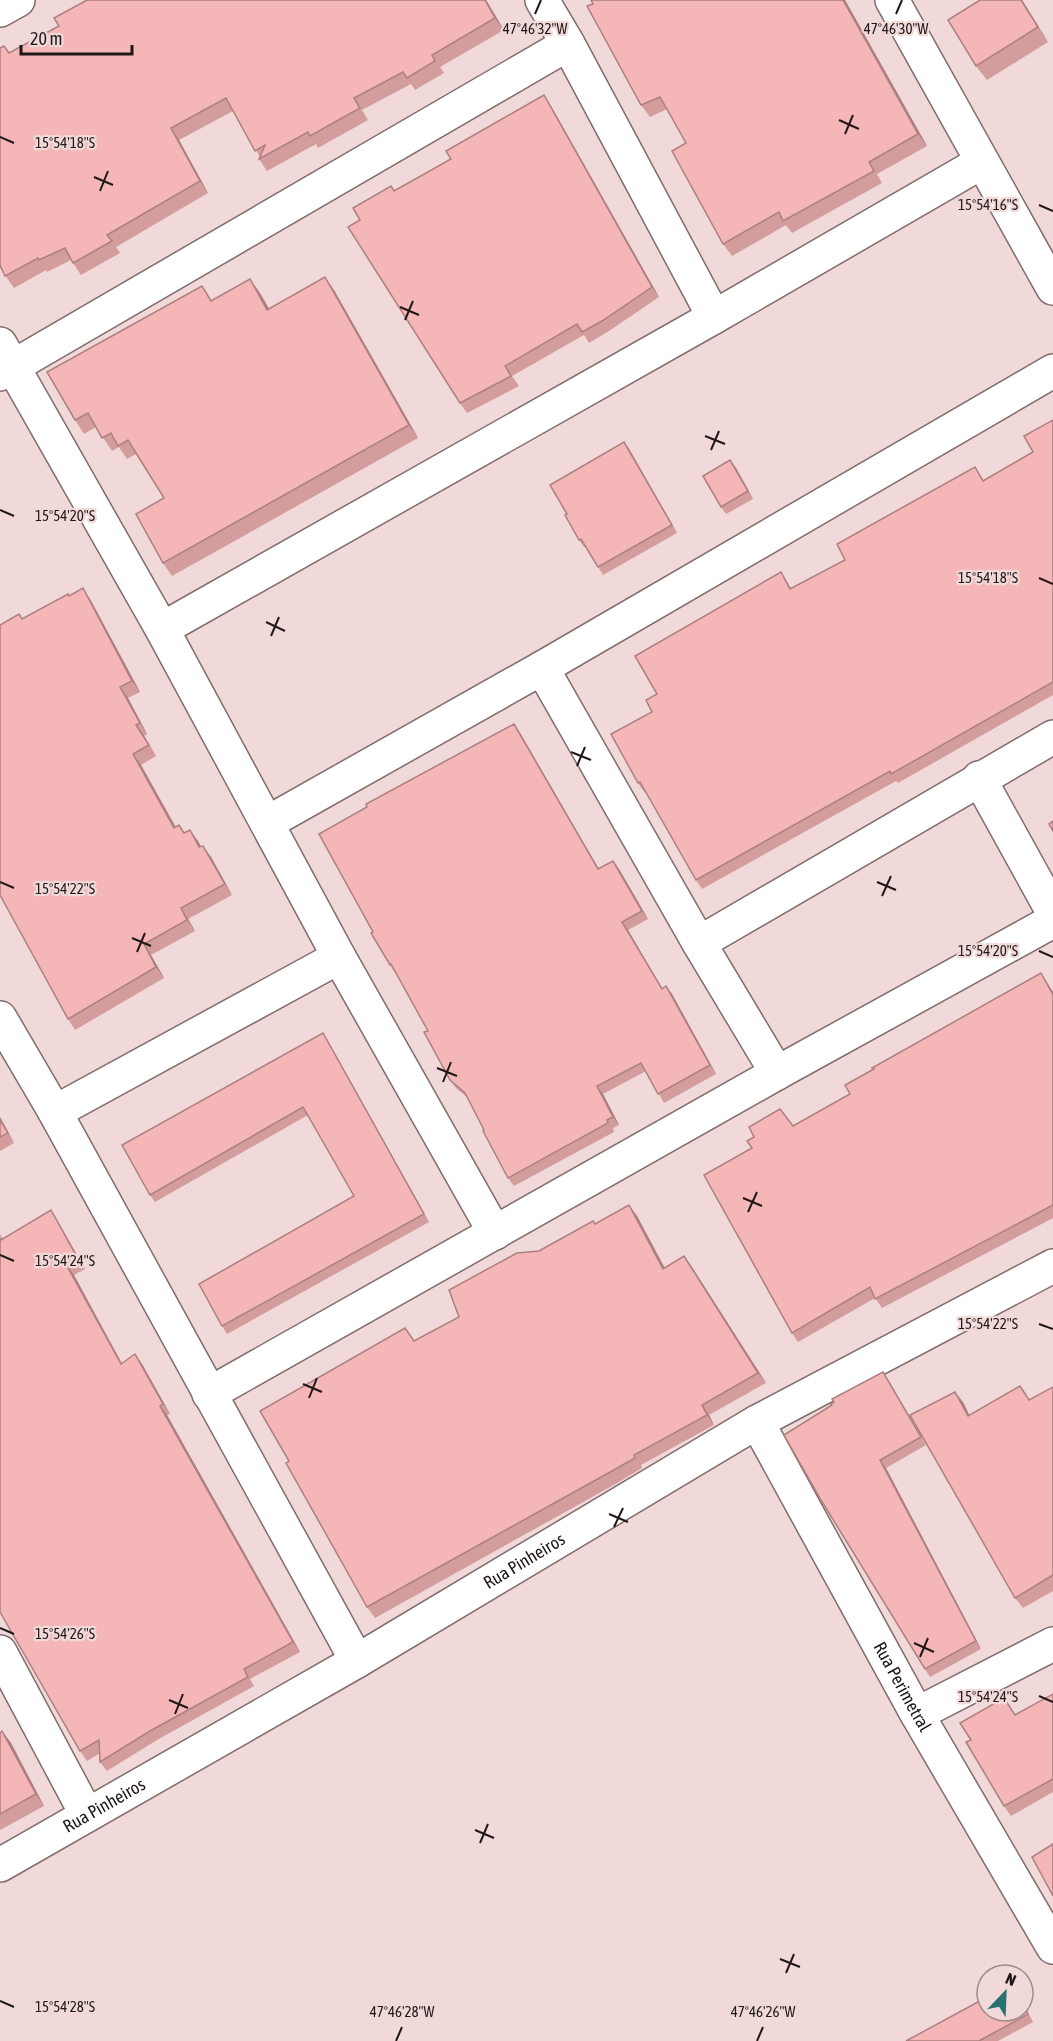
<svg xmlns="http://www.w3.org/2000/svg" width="1053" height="2041" font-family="'Asap Condensed',sans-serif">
<rect width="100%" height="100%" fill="#f0d9d8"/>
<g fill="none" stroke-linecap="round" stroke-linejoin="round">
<g stroke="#816c6c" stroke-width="36">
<g id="minor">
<polyline points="542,0 568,44 714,317"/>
<polyline points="892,0 1053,288"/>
<polyline points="0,10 18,0"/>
<polyline points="0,344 162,629 339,957 495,1233"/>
<polyline points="0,374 568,44"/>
<polyline points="162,629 714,317 982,162"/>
<polyline points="542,668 699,943 777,1073"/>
<polyline points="979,778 1053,912"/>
<polyline points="267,823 542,668 1053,371"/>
<polyline points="699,943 1053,737"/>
<polyline points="0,1018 55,1112 357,1661"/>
<polyline points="55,1112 339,957"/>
<polyline points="209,1394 777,1073 1053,921"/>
<path id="s1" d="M757,1422L917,1714L1053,1947"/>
<polyline points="0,1652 87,1815"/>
<polyline points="917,1714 1053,1644"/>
<path id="s2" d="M0,1865L357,1661L757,1422L1053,1266"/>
</g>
</g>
<use href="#minor" stroke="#fff" stroke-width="33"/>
</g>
<g fill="#d39d9d">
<polygon points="87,0 486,0 504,30 440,67 444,73 415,90 411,84 362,110 368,120 318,148 316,144 267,171 259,159 260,157 233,111 179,140 208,193 116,247 120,253 81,275 71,260 47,272 46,270 14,288 0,268 0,48 9,53 59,26"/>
<polygon points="591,0 845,0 927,146 877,174 882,183 792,233 786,225 732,256 723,244 686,143 667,109 650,117 641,105"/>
<polygon points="1022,0 1048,42 987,80 976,66"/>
<polygon points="551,106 659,297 609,331 589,343 584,335 512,376 519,386 467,413 460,403 360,220 391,186 395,191"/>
<polygon points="334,290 418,438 172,576 163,563 164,498 136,454 127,459 119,447 112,451 96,427 84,434 75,420 212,301 260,293 269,309"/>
<polygon points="1053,420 1053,695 898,783 896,781 702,889 696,880 646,792 645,793 638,783 652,712 657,694 781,572 791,588 845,560 975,467 984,481 1033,452"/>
<polygon points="624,442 629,449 677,533 603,575 586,546 584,547 579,540 567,514"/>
<polygon points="736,468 753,499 726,514 721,507"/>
<polygon points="69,596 90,599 140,692 128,698 147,734 144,736 156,756 141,765 176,827 179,825 184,833 198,841 201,847 211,857 232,895 188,919 195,931 151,955 164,978 75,1030 68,1019 19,614 22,619"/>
<polygon points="514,724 520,733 598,869 619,869 648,919 628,930 662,989 672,994 716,1074 664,1103 646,1071 603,1094 619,1125 613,1128 614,1132 514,1186 508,1178 468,1098 456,1088 450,1080 428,1031 396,973 395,973 390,965 373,932"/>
<polygon points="1041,973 1053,992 1053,1218 882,1308 875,1298 798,1342 792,1333 793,1126 850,1094 874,1069"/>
<polygon points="328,1041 429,1222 227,1334 222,1326 354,1196 308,1115 155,1202 150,1195"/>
<polygon points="0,1117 14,1143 0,1151"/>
<polygon points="629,1205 637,1216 665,1268 684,1256 766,1383 709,1415 714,1425 641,1465 642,1468 619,1482 375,1618 367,1607 289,1461 414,1341 459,1317 539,1251 595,1224"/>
<polygon points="51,1210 57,1220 85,1269 74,1275 122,1363 142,1364 170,1414 167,1415 300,1652 250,1679 254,1686 157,1740 107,1771 100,1762 100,1753 87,1761 80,1751 0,1234 3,1239"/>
<polygon points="883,1372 926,1445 886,1468 981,1649 930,1677 925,1669 832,1405"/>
<polygon points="1053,1387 1053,1591 1023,1608 1015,1598 963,1402 969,1415 1029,1400"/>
<polygon points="1053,1694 1053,1792 1011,1816 1004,1806 1015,1715"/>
<polygon points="2,1731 11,1743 44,1806 0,1830 0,1733"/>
<polygon points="1023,2003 1033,2022 998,2041 906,2041 1023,2011"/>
</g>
<g fill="#ac7f80">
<polygon points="485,0 486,0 504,30 495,18"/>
<polygon points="843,0 845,0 927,146 918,134"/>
<polygon points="1021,0 1022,0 1048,42 1038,27"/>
<polygon points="544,95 551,106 659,297 652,287"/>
<polygon points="171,128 179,140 208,193 200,181"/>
<polygon points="325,277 334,290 418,438 409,425"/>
<polygon points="250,279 260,293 277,323 267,310"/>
<polygon points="624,442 629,449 677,533 672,525"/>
<polygon points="730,460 736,468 753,499 748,491"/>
<polygon points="83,588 90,599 140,692 132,681"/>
<polygon points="120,687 128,698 147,734 140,723"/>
<polygon points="514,724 520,733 604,878 598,869"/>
<polygon points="136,725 144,736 156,756 149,745"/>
<polygon points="133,754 141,765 182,839 174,828"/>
<polygon points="190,830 198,841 207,858 199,847"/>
<polygon points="203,846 211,857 232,895 225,884"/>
<polygon points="613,861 619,869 648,919 642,911"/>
<polygon points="181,908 188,919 195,931 187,920"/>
<polygon points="622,922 628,930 667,997 662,989"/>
<polygon points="144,944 151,955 164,978 156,967"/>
<polygon points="1041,973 1053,992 1053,995"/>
<polygon points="666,986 672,994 716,1074 710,1065"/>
<polygon points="323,1033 328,1041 429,1222 424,1214"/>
<polygon points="597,1086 603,1094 619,1125 613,1117"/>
<polygon points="0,1117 14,1143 8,1133 0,1120"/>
<polygon points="629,1205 637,1216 671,1280 663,1269"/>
<polygon points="51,1210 57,1220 85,1269 78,1259"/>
<polygon points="684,1256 692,1267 766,1383 758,1373"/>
<polygon points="67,1266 74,1275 127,1374 121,1364"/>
<polygon points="135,1354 142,1364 170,1414 163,1404"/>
<polygon points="955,1392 963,1402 975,1427 968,1416"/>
<polygon points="702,1405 709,1415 714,1425 707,1415"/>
<polygon points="160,1406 167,1415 300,1652 293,1642"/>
<polygon points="880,1460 886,1468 981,1649 976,1641"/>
<polygon points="2,1731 11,1743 44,1806 36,1794"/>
</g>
<g fill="#f5b6b7" stroke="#ac7f80" stroke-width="1.5">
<polygon points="87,0 485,0 495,18 432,55 435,61 407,78 403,72 354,98 360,108 310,136 308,132 259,159 265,145 255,151 226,98 171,128 200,181 107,235 112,241 73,263 65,248 39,260 38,258 5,276 0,265 0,48 4,46 9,53 59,26 54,18"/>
<polygon points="591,0 843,0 918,134 869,162 874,171 783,221 779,212 723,244 672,151 686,143 660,97 641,105 587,6 593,4"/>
<polygon points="980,0 1021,0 1038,27 976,66 948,20"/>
<polygon points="544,95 652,287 602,321 582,332 577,324 505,366 511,376 460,403 348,227 360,220 353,208 391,186 394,191 451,159 446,151"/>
<polygon points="325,277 409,425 163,563 136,514 164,498 128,440 118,446 111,433 102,438 88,413 75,420 47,372 202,286 211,301 250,279 267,310"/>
<polygon points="1053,420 1053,682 891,774 890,771 696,880 640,782 638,783 611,734 652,712 646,700 657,694 635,656 781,572 790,589 845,560 837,544 975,467 983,481 1033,452 1024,436"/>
<polygon points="624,442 672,525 598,567 581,539 579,540 565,515 567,514 550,485"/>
<polygon points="730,460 748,491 721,507 703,476"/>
<polygon points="83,588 132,681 120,687 140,723 136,725 149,745 133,754 174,828 179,825 184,833 190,830 199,847 203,846 225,884 181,908 187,920 144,944 156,967 68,1019 0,895 0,625 19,614 22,619 68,594 69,596"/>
<polygon points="514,724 598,869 613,861 642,911 622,922 662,989 666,986 710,1065 658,1094 641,1063 597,1086 613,1117 607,1120 608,1123 508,1178 483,1131 484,1130 465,1093 450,1080 424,1032 428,1031 391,964 390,965 371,933 373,932 319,834 367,807 366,804"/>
<polygon points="1053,821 1053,831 1049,824"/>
<polygon points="1041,973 1053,995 1053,1205 875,1299 870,1287 792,1333 704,1175 752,1148 747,1141 754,1137 749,1127 780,1109 793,1126 850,1094 845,1085 874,1069 872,1068"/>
<polygon points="323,1033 424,1214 222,1326 199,1284 354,1196 303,1107 150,1195 122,1145"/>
<polygon points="0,1120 8,1133 0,1137"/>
<polygon points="629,1205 663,1269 684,1256 758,1373 702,1405 707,1415 634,1455 635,1458 612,1471 367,1607 286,1463 289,1461 260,1411 405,1328 414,1341 459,1317 449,1290 517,1253 539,1251 593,1221 595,1224"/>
<polygon points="51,1210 78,1259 67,1266 121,1364 135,1354 163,1404 160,1406 293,1642 244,1669 248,1677 150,1731 100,1762 99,1740 80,1751 0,1612 0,1238 1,1240"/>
<polygon points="883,1372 921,1437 880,1460 976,1641 925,1669 821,1500 784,1435 832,1405 831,1404 834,1402 832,1399"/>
<polygon points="1020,1386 1029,1400 1053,1387 1053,1575 1015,1598 910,1415 955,1392 968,1416"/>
<polygon points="1053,1694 1053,1779 1004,1806 966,1742 971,1740 960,1723 1004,1698 1015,1715"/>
<polygon points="2,1731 36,1794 0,1814 0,1733"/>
<polygon points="1053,1844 1053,1896 1032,1857"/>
<polygon points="987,1997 987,2011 1023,2011 1023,2005 1028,2014 979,2041 906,2041"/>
</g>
<path fill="none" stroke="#201818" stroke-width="2" d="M535,14L541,0M896,14L902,0M839,120L859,129M845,134L853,115M0,137L14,143M94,177L113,185M100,191L108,171M1039,205L1053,211M400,307L419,315M405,320L413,301M705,436L725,444M711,450L719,431M0,510L14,516M1039,578L1053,584M266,622L285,631M271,636L279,617M571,752L591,760M577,766L585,747M0,882L14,888M877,882L896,890M882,896L891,876M132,938L151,946M1039,951L1053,957M137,952L145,933M437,1068L457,1076M443,1082L451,1062M743,1198L762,1206M748,1212L757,1192M0,1255L14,1261M1039,1324L1053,1329M303,1384L322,1392M309,1398L317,1378M609,1514L628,1522M614,1527L623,1508M0,1628L14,1634M914,1643L934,1652M920,1657L928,1638M1039,1696L1053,1702M169,1700L188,1708M175,1714L183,1694M475,1830L494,1838M480,1843L488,1824M780,1959L800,1967M786,1973L794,1954M0,2001L14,2007M396,2041L402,2027M757,2041L763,2027"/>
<g text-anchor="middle" stroke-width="4.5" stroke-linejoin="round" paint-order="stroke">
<g font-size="18" fill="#201818" stroke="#f0d9d8">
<text dy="6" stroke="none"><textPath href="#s2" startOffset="606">Rua Pinheiros</textPath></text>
<text dy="6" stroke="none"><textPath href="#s1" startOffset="302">Rua Perimetral</textPath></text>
<text dy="6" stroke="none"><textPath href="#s2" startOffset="120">Rua Pinheiros</textPath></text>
</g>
</g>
<g font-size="15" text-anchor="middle" fill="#201818" stroke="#f0d9d8" stroke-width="4.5" stroke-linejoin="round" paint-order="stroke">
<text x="535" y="34">47°46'32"W</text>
<text x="896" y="34">47°46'30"W</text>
<text x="65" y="148">15°54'18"S</text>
<text x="988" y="210">15°54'16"S</text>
<text x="65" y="521">15°54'20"S</text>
<text x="988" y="583">15°54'18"S</text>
<text x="65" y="894">15°54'22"S</text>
<text x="988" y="956">15°54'20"S</text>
<text x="65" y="1266">15°54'24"S</text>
<text x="988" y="1329">15°54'22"S</text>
<text x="65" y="1639">15°54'26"S</text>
<text x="988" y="1702">15°54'24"S</text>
<text x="65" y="2012">15°54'28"S</text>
<text x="402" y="2017">47°46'28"W</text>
<text x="763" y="2017">47°46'26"W</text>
</g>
<g transform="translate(1005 1993) rotate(23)"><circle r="28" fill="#f0d9d8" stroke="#9d8c8b" stroke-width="1.5"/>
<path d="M0-4.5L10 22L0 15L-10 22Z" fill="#287272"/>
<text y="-9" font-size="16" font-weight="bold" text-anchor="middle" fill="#201818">N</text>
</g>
<path d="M21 45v9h111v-9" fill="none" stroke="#201818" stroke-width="3"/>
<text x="30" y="45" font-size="18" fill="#201818" stroke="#f0d9d8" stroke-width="4.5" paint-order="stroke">20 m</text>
</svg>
